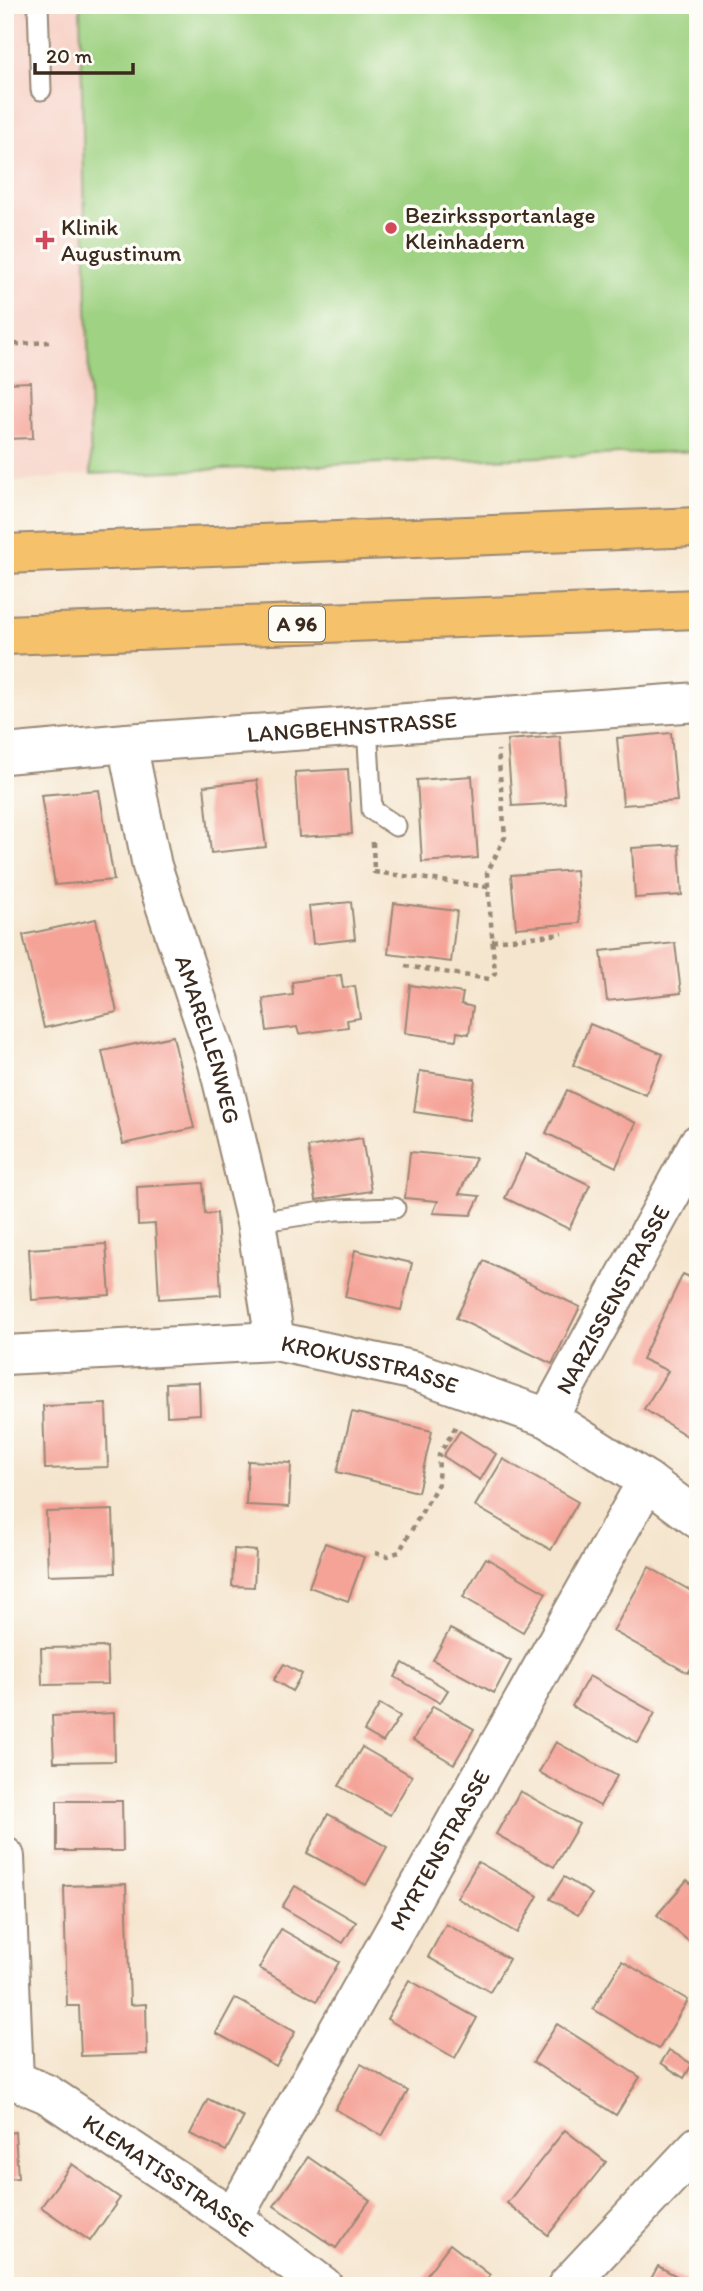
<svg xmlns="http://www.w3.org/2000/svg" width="703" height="2291" font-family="Itim,sans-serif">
<rect width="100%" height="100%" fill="#fdfcf7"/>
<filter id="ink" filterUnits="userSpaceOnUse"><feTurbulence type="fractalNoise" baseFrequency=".0143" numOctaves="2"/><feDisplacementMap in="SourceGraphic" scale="14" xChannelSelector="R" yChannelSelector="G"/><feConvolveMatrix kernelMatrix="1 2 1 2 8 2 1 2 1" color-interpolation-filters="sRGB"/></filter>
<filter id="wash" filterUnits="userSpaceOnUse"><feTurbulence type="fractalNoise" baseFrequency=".00686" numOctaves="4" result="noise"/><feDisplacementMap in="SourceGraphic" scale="28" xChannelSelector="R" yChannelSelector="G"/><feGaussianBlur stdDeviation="1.57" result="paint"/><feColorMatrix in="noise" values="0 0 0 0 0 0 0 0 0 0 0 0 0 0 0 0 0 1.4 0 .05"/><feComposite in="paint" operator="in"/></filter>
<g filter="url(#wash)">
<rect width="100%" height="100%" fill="#f5e5ce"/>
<polygon fill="#f7d1c6" points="5,5 80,5 91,474 5,483"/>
<polygon fill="#9fd282" stroke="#6d7e50" stroke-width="2" points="80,5 698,5 698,451 91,474"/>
<g id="blocks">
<g fill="#f5a397">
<polygon points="5,370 9,374 6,383 31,382 33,438 5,439"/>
<polygon points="671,733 677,801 623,805 617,738"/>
<polygon points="560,736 565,803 512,806 507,740"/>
<polygon points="348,769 352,834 299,837 295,772"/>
<polygon points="472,776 478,858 422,862 417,780"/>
<polygon points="257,780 266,847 211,853 204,786"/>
<polygon points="99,790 114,880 55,885 41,795"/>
<polygon points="679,845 682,895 635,898 632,848"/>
<polygon points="576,870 580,923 516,928 511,875"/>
<polygon points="351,902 355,939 313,944 309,906"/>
<polygon points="394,903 457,911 451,962 388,954"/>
<polygon points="96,919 117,1012 44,1028 23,935"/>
<polygon points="675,943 681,993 607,1001 601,951"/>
<polygon points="341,975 343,988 355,986 360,1018 347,1020 348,1027 299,1034 297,1027 267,1031 263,999 293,995 292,982"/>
<polygon points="410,985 463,993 461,1004 473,1007 469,1034 457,1032 456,1040 405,1033"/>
<polygon points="590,1024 663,1054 646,1095 573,1065"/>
<polygon points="173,1036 194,1128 123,1144 102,1051"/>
<polygon points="420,1071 475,1079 469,1120 414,1112"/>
<polygon points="567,1090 636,1123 616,1167 546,1133"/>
<polygon points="362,1138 371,1191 316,1200 308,1147"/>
<polygon points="410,1152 476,1158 459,1194 480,1196 471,1215 433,1213 438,1201 405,1198"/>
<polygon points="526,1154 590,1185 569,1229 505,1198"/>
<polygon points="203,1183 205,1214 217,1213 221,1295 159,1299 155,1224 138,1225 137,1187"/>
<polygon points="106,1244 110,1295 32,1300 29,1249"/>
<polygon points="355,1250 412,1263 401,1310 345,1297"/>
<polygon points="484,1261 580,1307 552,1364 456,1318"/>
<polygon points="683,1274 698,1281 698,1443 644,1409 668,1371 642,1359"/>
<polygon points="199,1382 200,1414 167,1416 166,1383"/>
<polygon points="106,1404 108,1467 45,1469 43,1406"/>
<polygon points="352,1412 432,1431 418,1492 337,1472"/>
<polygon points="460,1431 496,1454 480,1480 443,1456"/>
<polygon points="503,1459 578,1502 551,1550 475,1506"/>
<polygon points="248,1461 291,1463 289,1507 246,1505"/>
<polygon points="113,1510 115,1573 48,1575 46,1512"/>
<polygon points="325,1543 364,1557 348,1601 309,1587"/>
<polygon points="234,1549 256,1551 254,1587 232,1586"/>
<polygon points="486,1558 546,1593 523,1632 463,1597"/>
<polygon points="649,1567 698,1595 698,1657 688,1673 613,1631"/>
<polygon points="450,1629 511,1661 494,1693 433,1660"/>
<polygon points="107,1647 108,1684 42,1685 41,1648"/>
<polygon points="403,1663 448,1690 440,1703 395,1677"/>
<polygon points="284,1664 302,1674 292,1691 274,1680"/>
<polygon points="589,1676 655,1713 638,1743 572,1706"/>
<polygon points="380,1704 400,1716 383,1742 364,1731"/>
<polygon points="433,1706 474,1729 454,1764 413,1740"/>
<polygon points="114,1713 115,1761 54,1762 52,1716"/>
<polygon points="556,1742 617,1776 600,1806 539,1772"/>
<polygon points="362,1747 412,1776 390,1815 339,1786"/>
<polygon points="520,1791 579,1824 554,1867 496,1834"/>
<polygon points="57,1801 122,1801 123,1851 57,1851"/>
<polygon points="328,1814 387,1847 366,1885 307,1853"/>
<polygon points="478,1862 538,1896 517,1933 457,1898"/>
<polygon points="564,1877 592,1894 578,1915 550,1899"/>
<polygon points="687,1880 698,1890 698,1949 657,1915"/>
<polygon points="126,1884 130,2005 146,2004 147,2054 81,2056 79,2006 67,2006 64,1886"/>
<polygon points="295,1886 356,1922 343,1943 282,1907"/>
<polygon points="446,1924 509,1959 490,1992 428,1957"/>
<polygon points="281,1929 339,1962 317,2001 259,1968"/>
<polygon points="622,1961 688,2000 659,2049 593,2009"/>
<polygon points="409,1980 477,2018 455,2058 387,2019"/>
<polygon points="235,1998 295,2032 276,2066 216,2033"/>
<polygon points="557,2024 640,2077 616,2115 533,2062"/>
<polygon points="669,2050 692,2064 684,2078 661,2063"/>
<polygon points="361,2064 408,2091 382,2136 335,2109"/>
<polygon points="208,2099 244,2117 226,2151 190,2134"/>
<polygon points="565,2130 606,2162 548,2235 507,2203"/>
<polygon points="15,2132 18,2178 5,2179 5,2133"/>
<polygon points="308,2157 370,2200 336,2248 274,2206"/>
<polygon points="72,2164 120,2198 90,2241 41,2207"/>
<polygon points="450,2244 490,2275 482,2286 418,2286"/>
<polygon points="658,2266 695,2286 647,2286"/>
</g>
</g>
</g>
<g filter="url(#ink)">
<use href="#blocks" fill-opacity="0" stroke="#988876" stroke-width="2"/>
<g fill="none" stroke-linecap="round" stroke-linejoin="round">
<g stroke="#988876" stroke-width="23">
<g id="lane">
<polyline points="38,5 41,90"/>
<polyline points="367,726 372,810 396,826"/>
<polyline points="256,1222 336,1210 395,1208"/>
</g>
</g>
<g stroke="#988876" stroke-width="42">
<g id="street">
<path id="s1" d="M127,743L152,866L218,1063L256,1222L275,1341"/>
<path id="s2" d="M5,754L127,743L698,702"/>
<path id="s3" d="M5,1355L275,1341L411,1370L548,1418L647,1481L698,1519"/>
<path id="s4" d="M548,1418L698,1144"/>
<polyline points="5,1857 14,2080"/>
<path id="s5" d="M5,2080H14L47,2094L233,2218L323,2286"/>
<path id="s6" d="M233,2218L647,1481"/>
<polyline points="567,2286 698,2146"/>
</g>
</g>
<g stroke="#988876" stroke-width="42">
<g id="highway">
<polyline points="5,554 698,527"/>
<polyline points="5,635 698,609"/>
</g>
</g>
<g stroke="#988876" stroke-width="4.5" stroke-dasharray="5 5" stroke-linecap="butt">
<polyline points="5,345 49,342"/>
<polyline points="373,842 374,872 488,887"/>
<polyline points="492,941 563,934"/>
<polyline points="405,966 489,979 495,973 487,873 505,837 498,750"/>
<polyline points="375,1553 388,1556 399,1552 438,1484 439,1455 458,1423"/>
</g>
<use href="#lane" stroke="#fff" stroke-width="19"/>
<use href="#street" stroke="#fff" stroke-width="38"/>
<use href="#highway" stroke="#f5c16b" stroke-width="38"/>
</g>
</g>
<g fill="#d1495b" stroke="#fdfcf7" stroke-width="2.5">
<circle cx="391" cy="228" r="7"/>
<path d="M41.5 229.5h7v7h7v7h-7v7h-7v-7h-7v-7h7z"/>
</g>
<g text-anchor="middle" stroke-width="7" stroke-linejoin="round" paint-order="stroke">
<rect fill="#fdfcf7" stroke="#75695f" stroke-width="2" x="269" y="606.5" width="56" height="35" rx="5"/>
<g font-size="21" font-weight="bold" fill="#3b2a1e">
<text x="297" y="631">A 96</text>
</g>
<g font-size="23" fill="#3b2a1e" stroke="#fdfcf7" text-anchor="start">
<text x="405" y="223">Bezirkssportanlage<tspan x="405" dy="26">Kleinhadern</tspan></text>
<text x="61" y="235">Klinik<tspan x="61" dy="26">Augustinum</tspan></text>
</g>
<g font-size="23" fill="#3b2a1e" stroke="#fdfcf7">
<text dy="8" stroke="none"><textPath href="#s2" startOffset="348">LANGBEHNSTRASSE</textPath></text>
<text dy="8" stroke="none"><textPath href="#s1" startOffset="308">AMARELLENWEG</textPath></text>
<text dy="8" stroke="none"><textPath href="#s4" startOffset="135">NARZISSENSTRASSE</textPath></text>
<text dy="8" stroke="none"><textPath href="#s3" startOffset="368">KROKUSSTRASSE</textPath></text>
<text dy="8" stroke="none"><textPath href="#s6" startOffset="422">MYRTENSTRASSE</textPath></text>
<text dy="8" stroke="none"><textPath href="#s5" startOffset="191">KLEMATISSTRASSE</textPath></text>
</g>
</g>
<rect width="703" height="2291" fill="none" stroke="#fdfcf7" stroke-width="28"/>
<path d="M35 63v10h98v-10" fill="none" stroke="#3b2a1e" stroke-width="3.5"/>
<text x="46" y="63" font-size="21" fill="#3b2a1e" stroke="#fdfcf7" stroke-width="5" paint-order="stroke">20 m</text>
</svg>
